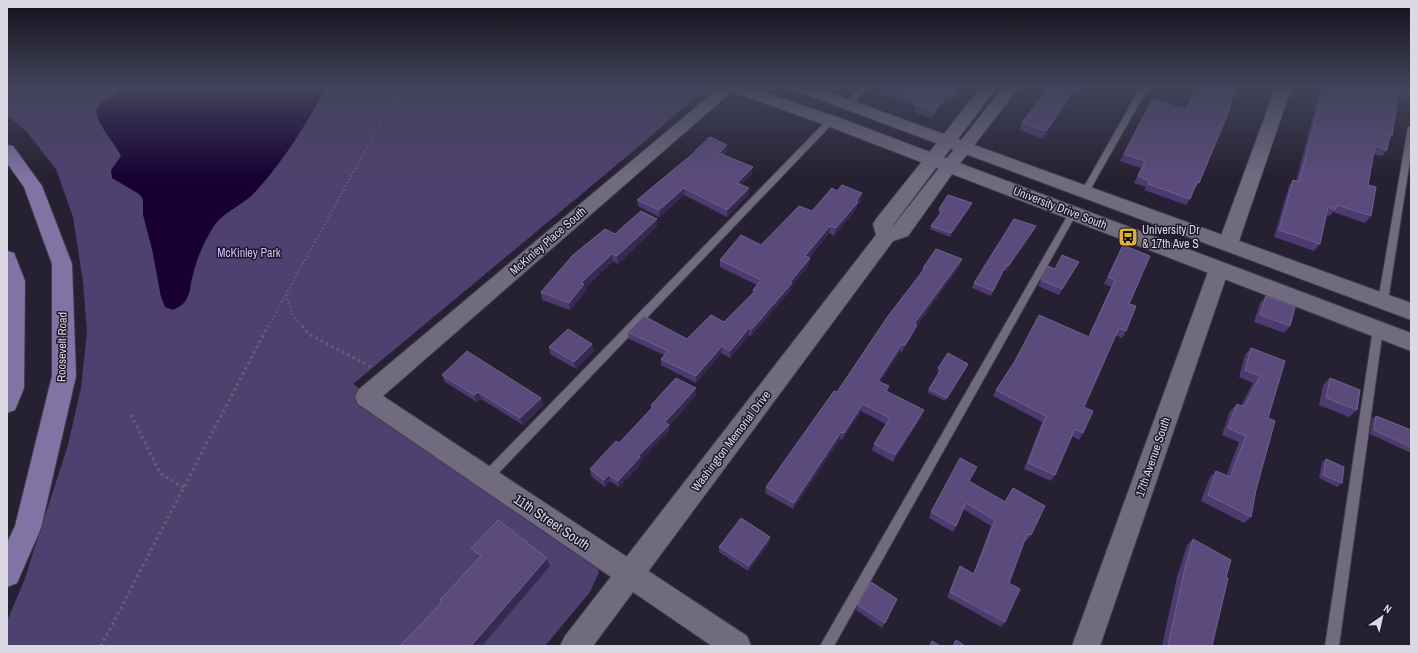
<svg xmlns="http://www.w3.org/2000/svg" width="1418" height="653" font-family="'Archivo Narrow',sans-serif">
<rect width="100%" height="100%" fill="#262132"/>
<polygon fill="#4f416f" points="7,86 695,86 705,89 637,148 353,384 594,561 599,572 590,592 545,646 7,646 7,621 24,581 68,445 81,388 87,332 83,282 73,217 56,169 26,131 7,115"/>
<path fill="#180035" d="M127,86H327C308,121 284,161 256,191C244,205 224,211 214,226C204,241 196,260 192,279C190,284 191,291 188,296C185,304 179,307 173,310L165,307L161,297L152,249L143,215V199L139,194L112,178L111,170L121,156C113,140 100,129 96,112L100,104Z"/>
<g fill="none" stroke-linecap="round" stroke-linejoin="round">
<g stroke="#403c4a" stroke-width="2">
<g id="service">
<polygon points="862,86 870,86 851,106 845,106 845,102"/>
<polygon points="1141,86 1149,86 1089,192 1085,195 1082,194 1081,192"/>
<polygon points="828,119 831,119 835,121 490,482 486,483 482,482 480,478 482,474"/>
<polygon points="1408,127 1411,127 1411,154 1388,301 1386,304 1380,304 1378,301"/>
<polygon points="1073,210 1077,213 834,646 820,646 1069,213"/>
<polygon points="1378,325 1382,326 1383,329 1339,646 1325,646 1373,329 1374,326"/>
</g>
</g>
<g stroke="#403c4a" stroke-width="2">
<g id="minor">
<polygon points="721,86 738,86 383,396 747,636 751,646 712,646 358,404 355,397 358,390"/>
<polygon points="1276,86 1292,86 1238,244 1235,249 1228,251 1221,249 1218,244"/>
<polygon points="1219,262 1226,264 1229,269 1100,646 1072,646 1209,269 1212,264"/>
</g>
</g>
<g stroke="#403c4a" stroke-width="2">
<polygon id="tertiary" points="982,86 998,86 893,225 893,226 1004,86 1020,86 955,170 908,236 893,241 593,646 560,646 565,636 876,235 873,224 876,219"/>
</g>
<g stroke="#403c4a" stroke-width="2">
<g id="secondary">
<polygon points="723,86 745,86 837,117 1411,333 1411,351 825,125 725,89"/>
<polygon points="789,86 811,86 1411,303 1411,320 791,89"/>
</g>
</g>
<g stroke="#403c4a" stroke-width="2">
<g id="primary">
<polygon points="7,145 13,146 42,186 72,264 76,376 41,528 17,583 7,587 7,543 15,526 52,376 52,264 24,187 7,163"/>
<polygon points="7,251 14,253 25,281 24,388 15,410 7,413"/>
</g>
</g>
<g stroke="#64606f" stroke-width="2" stroke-dasharray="1.5 2.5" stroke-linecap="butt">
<polyline points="286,295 293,316 303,327"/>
<polyline points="268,327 401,86"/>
</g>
<g stroke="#64606f" stroke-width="3" stroke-dasharray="2.5 3.5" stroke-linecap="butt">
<polyline points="302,326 309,334 371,367"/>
<polyline points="131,415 160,473 184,488"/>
<polyline points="101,646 268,326"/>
</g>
<use href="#service" fill="#706b7f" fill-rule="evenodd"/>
<use href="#minor" fill="#706b7f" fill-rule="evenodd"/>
<use href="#tertiary" fill="#706b7f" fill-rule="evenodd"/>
<use href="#secondary" fill="#706b7f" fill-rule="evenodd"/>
<use href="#primary" fill="#8173a4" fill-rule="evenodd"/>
</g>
<g fill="#4c3a70">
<polygon points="964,86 951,102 946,100 932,118 914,112 916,106 882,94 883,87"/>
<polygon points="1049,86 1087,86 1081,95 1073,92 1043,139 1020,130 1022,123"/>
<polygon points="1197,86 1237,86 1199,183 1194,189 1190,199 1186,205 1144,190 1146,187 1134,183 1141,168 1120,161 1152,100 1186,109"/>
<polygon points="1321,86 1411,86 1411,100 1398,97 1392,136 1389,139 1387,150 1382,156 1374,154 1368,185 1371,216 1365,223 1333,212 1330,216 1327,215 1320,244 1314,251 1274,237 1289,186 1293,180 1296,181"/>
<polygon points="727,145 727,151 723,155 752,174 741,184 749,194 727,217 684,195 659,217 638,206 637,200 695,152 695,151"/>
<polygon points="837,191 861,200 857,205 856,209 834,236 829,233 809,258 809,265 791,286 791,290 751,336 749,335 730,358 721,353 696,383 661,365 661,359 664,355 629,339 628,332 687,339 724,322 753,293 753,290 757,285 720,267 720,260 761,245 812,211"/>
<polygon points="972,203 970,207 950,237 930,229 931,226 940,213 938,212 939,209"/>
<polygon points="657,226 618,264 613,261 585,288 586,291 570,310 542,300 541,292 615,234"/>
<polygon points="1033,232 1006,271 1003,270 991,296 972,288 974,283"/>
<polygon points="1123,245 1129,304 1126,331 1122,338 1115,335 1084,407 1083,433 1079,440 1072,436 1055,475 1051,481 1024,469 1042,422 993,396 996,390 1088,337 1111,287 1104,284"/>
<polygon points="962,259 959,267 917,325 914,332 902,352 900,351 880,382 888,392 921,417 893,462 872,450 874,444 886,424 861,411 842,440 840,439 793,509 765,493 766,487 837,392 922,273 923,268"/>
<polygon points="1079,262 1059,295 1038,286 1041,280 1055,269"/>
<polygon points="1266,296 1290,326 1284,333 1254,322 1260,303"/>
<polygon points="549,347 594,351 576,369 550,354"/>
<polygon points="1251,348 1285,361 1268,418 1256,490 1251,517 1244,523 1201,501 1210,477 1216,471 1226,476 1239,442 1222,435 1230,411 1237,404 1241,406 1253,383 1239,377 1245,355"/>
<polygon points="968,364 967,367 945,401 927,392 929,389 939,372 937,371 938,368"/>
<polygon points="442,375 541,398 543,405 523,425 481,399 477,402 445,382"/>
<polygon points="1330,378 1357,410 1349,417 1319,405 1323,385"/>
<polygon points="696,388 696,395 669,426 669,431 640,461 641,464 619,487 610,481 605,487 591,476 590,469 619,443 651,409 651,405"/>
<polygon points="1376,416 1411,430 1411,453 1370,434 1372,419"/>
<polygon points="1326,459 1342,483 1337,487 1319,478 1322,462"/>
<polygon points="969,481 1005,501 1013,488 1031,535 1026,541 1025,540 1009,583 1005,622 1001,627 947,597 957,572 960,566 973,574 991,526 963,509 956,526 953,532 929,518 931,512"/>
<polygon points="770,537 769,543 748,571 719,552 719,547"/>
<polygon points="1193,539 1226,577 1212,646 1162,646 1177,577 1187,545"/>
<polygon points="471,549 550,566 442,602 440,600 478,559 476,557"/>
<polygon points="897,599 882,628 856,610 858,605"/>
</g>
<g fill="#362952">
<polygon points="960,86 964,86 951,102 952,95"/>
<polygon points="1076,86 1073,92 1043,139 1046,131"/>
<polygon points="1085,86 1087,86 1081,95 1084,88"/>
<polygon points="948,94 946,100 932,118 934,112"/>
<polygon points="727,145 727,151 719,159 719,153"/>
<polygon points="753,167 752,174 737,189 737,183"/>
<polygon points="684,188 684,195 659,217 659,210"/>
<polygon points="749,188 749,194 727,217 727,210"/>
<polygon points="862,193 861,200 857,205 856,209 834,236 836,228 856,201"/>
<polygon points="972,203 970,207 950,237 951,233"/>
<polygon points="657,219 657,226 618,264 617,256"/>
<polygon points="830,226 829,233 804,263 805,256"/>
<polygon points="1036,226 1033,232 1006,271 1008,266"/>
<polygon points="612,254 613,261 585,288 586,291 570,310 569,303 581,283"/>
<polygon points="810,258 809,265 791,286 791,290 751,336 752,329"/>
<polygon points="962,259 959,267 912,331 914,324"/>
<polygon points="1079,262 1076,267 1059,295 1062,289"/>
<polygon points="917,325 914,332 902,352 905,345"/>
<polygon points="749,328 749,335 730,358 730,351"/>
<polygon points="592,344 594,351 576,369 574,362"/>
<polygon points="902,344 900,351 876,388 878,381"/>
<polygon points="722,346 721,353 696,383 696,376"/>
<polygon points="968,364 967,367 945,401 947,398"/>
<polygon points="696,388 696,395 669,426 669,431 640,461 641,464 619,487 618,481 665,422"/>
<polygon points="478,392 481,399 477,402 474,395"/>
<polygon points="541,398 543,405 523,425 520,418"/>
<polygon points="863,404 861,411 842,440 844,433"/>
<polygon points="924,410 921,417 893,462 895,455"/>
<polygon points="841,432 840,439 793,509 794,503"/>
<polygon points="609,475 610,481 605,487 604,480"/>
<polygon points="770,537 769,543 748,571 749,566"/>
<polygon points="547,558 550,566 482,646 471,646"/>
</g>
<g fill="#5b4b7c" stroke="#6f618c">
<polygon points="885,86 960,86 952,95 948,94 934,112 916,105 921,100 883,87"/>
<polygon points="1049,86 1076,86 1046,131 1022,123"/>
<polygon points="1078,86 1085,86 1084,88"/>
<polygon points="1197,86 1237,86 1229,105 1231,106 1199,183 1197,182 1190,199 1148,184 1149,181 1138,176 1145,161 1124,154 1152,100 1186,109"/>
<polygon points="1324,86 1411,86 1411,92 1399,89 1392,136 1390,135 1387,150 1375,146 1368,185 1376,187 1371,216 1337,205 1335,210 1328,207 1320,244 1279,230 1293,180 1299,182"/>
<polygon points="710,137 727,145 719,153 753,167 737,183 749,188 727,210 684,188 659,210 637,200 696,151 695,151"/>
<polygon points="842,185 862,193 856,201 858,202 836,228 830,226 805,256 810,258 790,282 792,283 752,329 749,328 730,351 722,346 696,376 661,359 668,351 628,332 644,316 687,339 711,315 724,322 755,291 753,290 761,280 720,260 741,235 761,245 799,206 812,211 832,188 837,191"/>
<polygon points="948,195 972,203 951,233 931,226 943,210 939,209"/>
<polygon points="641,211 657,219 617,256 612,254 581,283 584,284 569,303 541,292 573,255 605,229 615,234"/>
<polygon points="1014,219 1036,226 1008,266 1006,265 993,291 974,283"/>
<polygon points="1123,245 1150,256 1129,304 1136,306 1126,331 1119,328 1084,407 1093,411 1083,433 1075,429 1055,475 1028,463 1046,416 996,390 1015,361 1039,315 1089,337 1115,280 1108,277"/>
<polygon points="936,249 962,259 914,324 917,325 905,345 902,344 878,381 889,386 886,391 924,410 895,455 874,444 890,418 863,404 844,433 841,432 794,503 766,487 834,391 837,392 888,316 925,268 923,268"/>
<polygon points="1062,255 1079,262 1062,289 1041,280 1048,266 1055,269"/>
<polygon points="1266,296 1295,307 1290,326 1260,315"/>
<polygon points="568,329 592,344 574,362 549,347"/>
<polygon points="1251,348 1285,361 1268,418 1275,421 1256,490 1251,517 1208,495 1216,471 1230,477 1246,436 1228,428 1237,404 1244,407 1260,376 1245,370"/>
<polygon points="467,351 541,398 520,418 478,392 474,395 442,375"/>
<polygon points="948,353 968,364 947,398 929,389 941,369 938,368"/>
<polygon points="676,378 696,388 665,422 669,425 638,456 640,457 618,481 609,475 604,480 590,469 616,441 619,443 653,407 651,405"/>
<polygon points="1330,378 1360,390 1357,410 1326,398"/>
<polygon points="1376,416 1411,430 1411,447 1374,430"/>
<polygon points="960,458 977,467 969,481 1005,502 1013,488 1045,506 1031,535 1027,534 1009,583 1020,589 1005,622 950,592 960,566 974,574 995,520 966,503 956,526 931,512"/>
<polygon points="1326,459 1344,467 1342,483 1323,475"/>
<polygon points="741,518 770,537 749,566 719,547"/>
<polygon points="498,520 547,558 471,646 400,646 442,602 440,600 481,556 471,549"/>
<polygon points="1193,539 1231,560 1226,577 1228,578 1212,646 1168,646 1184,572"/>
<polygon points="871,582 897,599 885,623 858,605"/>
<polygon points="956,640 965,646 953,646"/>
<polygon points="932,641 940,646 930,646"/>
</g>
<linearGradient id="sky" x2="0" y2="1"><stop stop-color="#15121c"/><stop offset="0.49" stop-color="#41435a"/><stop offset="1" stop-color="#41435a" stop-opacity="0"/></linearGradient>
<rect width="1418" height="177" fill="url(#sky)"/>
<defs>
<g id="bus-square" transform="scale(1)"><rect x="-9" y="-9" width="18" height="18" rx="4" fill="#dfb034" stroke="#1c1828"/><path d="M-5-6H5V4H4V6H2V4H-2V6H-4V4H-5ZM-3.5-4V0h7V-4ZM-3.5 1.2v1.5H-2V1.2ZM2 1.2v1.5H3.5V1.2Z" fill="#111"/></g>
</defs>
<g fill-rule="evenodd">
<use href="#bus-square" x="1128" y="237"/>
</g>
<g text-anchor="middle" stroke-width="3" stroke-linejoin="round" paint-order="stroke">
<g font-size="12" fill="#dbd9e4" stroke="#1c1828">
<text transform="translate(1060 208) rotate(21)" y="4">University Drive South</text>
<text transform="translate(548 241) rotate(-41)" y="4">McKinley Place South</text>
<text transform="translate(62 347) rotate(-89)" y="4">Roosevelt Road</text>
<text transform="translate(731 441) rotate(-53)" y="4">Washington Memorial Drive</text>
<text transform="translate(1153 457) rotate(-71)" y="4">17th Avenue South</text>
</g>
<g font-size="12" fill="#dbd9e4" stroke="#1c1828" text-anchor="start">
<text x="1142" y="234">University Dr<tspan x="1142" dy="14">&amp; 17th Ave S</tspan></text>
</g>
<g font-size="12" fill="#cdbff4" stroke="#1c1828">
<text x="249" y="257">McKinley Park</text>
</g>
<g font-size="14" fill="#dbd9e4" stroke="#1c1828">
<text transform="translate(552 522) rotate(34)" y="5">11th Street South</text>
</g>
</g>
<rect width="1418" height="653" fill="none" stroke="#dbd9e4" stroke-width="16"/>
<g transform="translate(1382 617) rotate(34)" stroke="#1c1828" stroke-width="3" paint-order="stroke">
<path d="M0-3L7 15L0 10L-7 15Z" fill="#dbd9e4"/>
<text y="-6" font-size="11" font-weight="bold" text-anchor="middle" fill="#dbd9e4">N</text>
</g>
</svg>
